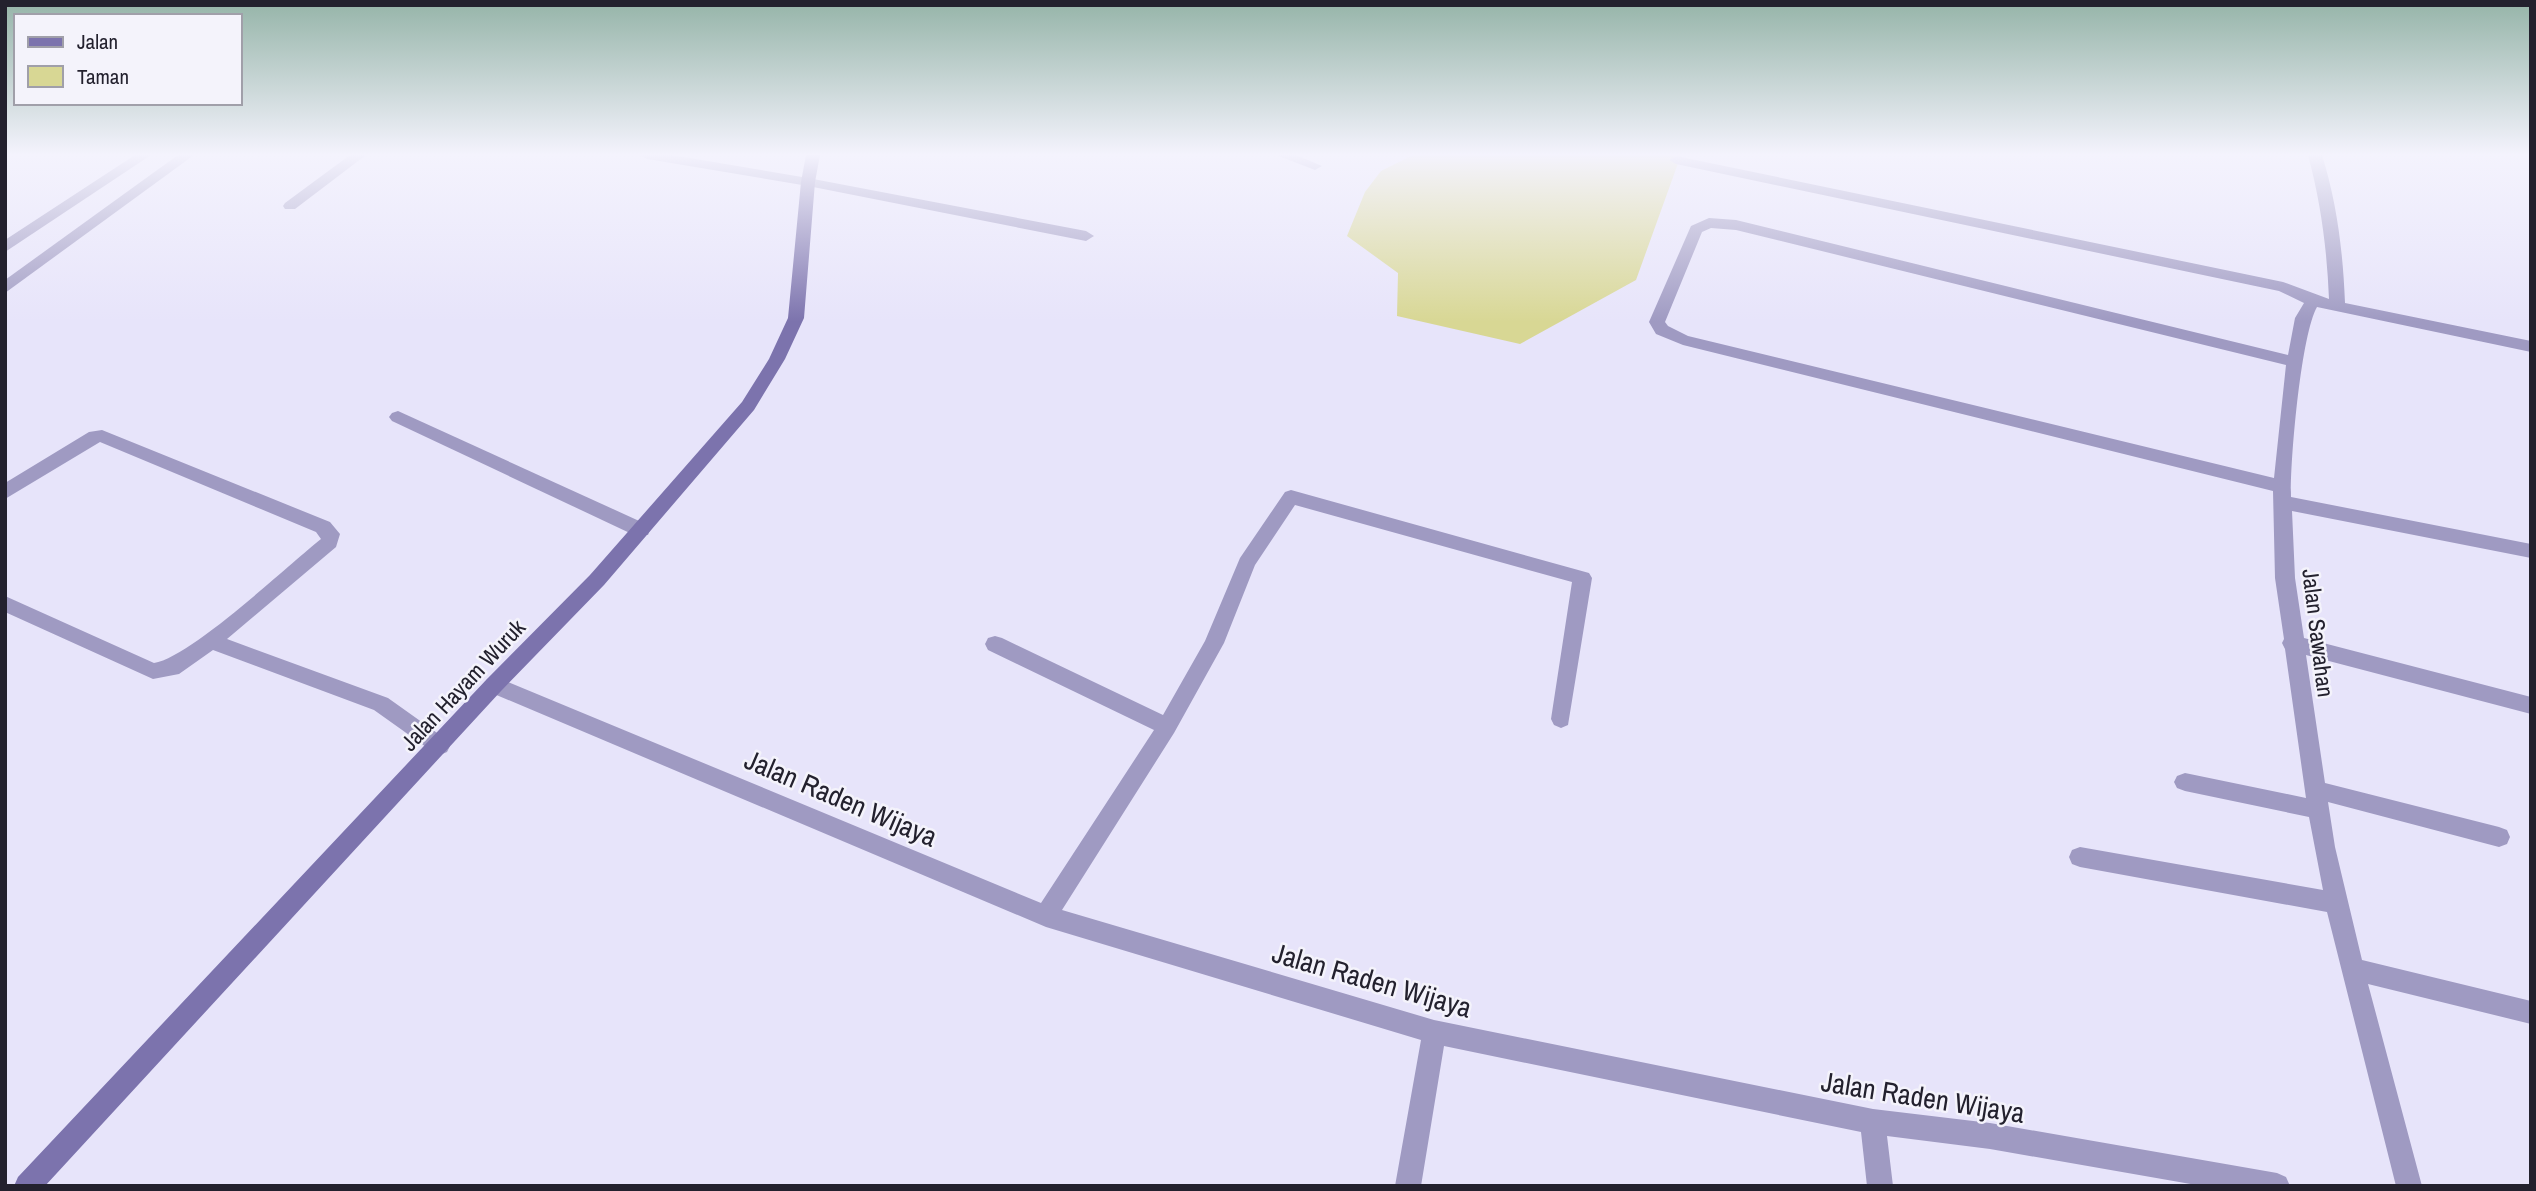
<svg xmlns="http://www.w3.org/2000/svg" width="2536" height="1191" font-family="'Archivo Narrow',sans-serif">
<rect width="100%" height="100%" fill="#e7e4fa"/>
<polygon fill="#d8d794" points="1413,155 1681,155 1636,280 1520,344 1397,316 1398,273 1347,236 1365,192 1381,171"/>
<g fill="none" stroke-linecap="round" stroke-linejoin="round">
<g fill="#9f9ac2" fill-rule="evenodd">
<polygon points="350,155 366,155 295,209 285,209 283,206 285,203"/>
<polygon points="1276,155 1296,155 1322,166 1315,170"/>
</g>
<g fill="#9f9ac2" fill-rule="evenodd">
<polygon points="135,155 151,155 5,252 5,240"/>
<polygon points="178,155 194,155 5,293 5,280"/>
<polygon points="640,155 672,155 808,178 1086,231 1094,236 1086,241 808,186 647,159"/>
<path d="M2308,155H2322C2337,203 2343,252 2345,303L2531,341V352L2317,307C2301,335 2290,461 2291,497L2531,544V558L2292,511L2295,578L2304,638L2531,697V714L2306,655L2325,783L2499,827L2507,830L2510,837L2507,844L2499,847L2328,802L2335,847L2362,960L2531,1001V1024L2368,984L2422,1186H2396L2327,912L2080,867L2072,864L2069,857L2072,850L2080,847L2323,890L2309,817L2185,791L2177,788L2174,782L2177,776L2185,773L2306,798L2285,649L2282,643L2284,639L2275,578L2273,491L1683,345L1656,334L1649,322L1691,226L1709,218L1736,220L2288,355L2295,318L2304,303L2279,291L1676,164L1669,160L1676,156L2283,282L2329,299C2327,250 2321,203 2308,155ZM1711,228L1736,230L2286,365L2274,478L1688,336L1668,326L1665,322L1702,232Z"/>
<polygon points="398,411 648,525 650,530 648,535 634,535 392,421 389,417 392,413"/>
<path d="M102,430L330,522L340,534L336,547L227,639L388,698L447,740L450,746L447,752L440,755L433,752L374,710L213,650L179,674L153,679L5,612V596L154,663C191,657 287,566 321,539L316,532L100,442L5,499V483L89,432Z"/>
<polygon points="1291,490 1589,573 1592,578 1568,725 1561,728 1554,725 1551,719 1572,582 1295,505 1255,565 1224,643 1174,733 1062,910 1434,1020 1873,1109 1990,1123 2277,1173 2286,1177 2290,1186 2202,1186 1990,1149 1887,1136 1893,1186 1867,1186 1861,1132 1444,1046 1421,1186 1395,1186 1421,1040 1046,927 487,691 484,685 487,679 494,677 501,679 1041,903 1154,730 988,650 985,644 988,638 995,636 1002,638 1163,715 1205,641 1240,558 1285,492"/>
</g>
<polygon fill="#7c73ad" fill-rule="evenodd" points="806,155 820,155 815,182 804,318 785,359 754,410 604,585 501,691 45,1186 14,1186 18,1177 487,679 590,575 742,402 769,359 788,318 801,182"/>
</g>
<linearGradient id="sky" x2="0" y2="1"><stop stop-color="#95b4a8"/><stop offset="0.48" stop-color="#f4f3fd"/><stop offset="1" stop-color="#f4f3fd" stop-opacity="0"/></linearGradient>
<rect width="2536" height="322" fill="url(#sky)"/>
<g text-anchor="middle" stroke-width="5" stroke-linejoin="round" paint-order="stroke">
<g font-size="23" fill="#23212e" stroke="#f4f3fb">
<text transform="translate(2318 633) rotate(83)" y="8">Jalan Sawahan</text>
<text transform="translate(463 685) rotate(-47)" y="8">Jalan Hayam Wuruk</text>
</g>
<g font-size="28" fill="#23212e" stroke="#f4f3fb">
<text transform="translate(841 798) rotate(23)" y="10">Jalan Raden Wijaya</text>
<text transform="translate(1372 980) rotate(16)" y="10">Jalan Raden Wijaya</text>
<text transform="translate(1923 1097) rotate(9)" y="10">Jalan Raden Wijaya</text>
</g>
</g>
<rect width="2536" height="1191" fill="none" stroke="#23212e" stroke-width="14"/>
<rect x="14" y="14" width="228" height="91" fill="#f4f3fb" stroke="#a09fa9" stroke-width="2"/>
<rect x="28" y="37" width="35" height="10" fill="#7c73ad" stroke="#a09fa9" stroke-width="2"/>
<text x="77" y="49" font-size="21" fill="#23212e">Jalan</text>
<rect x="28" y="66" width="35" height="21" fill="#d8d794" stroke="#a09fa9" stroke-width="2"/>
<text x="77" y="84" font-size="21" fill="#23212e">Taman</text>
</svg>
